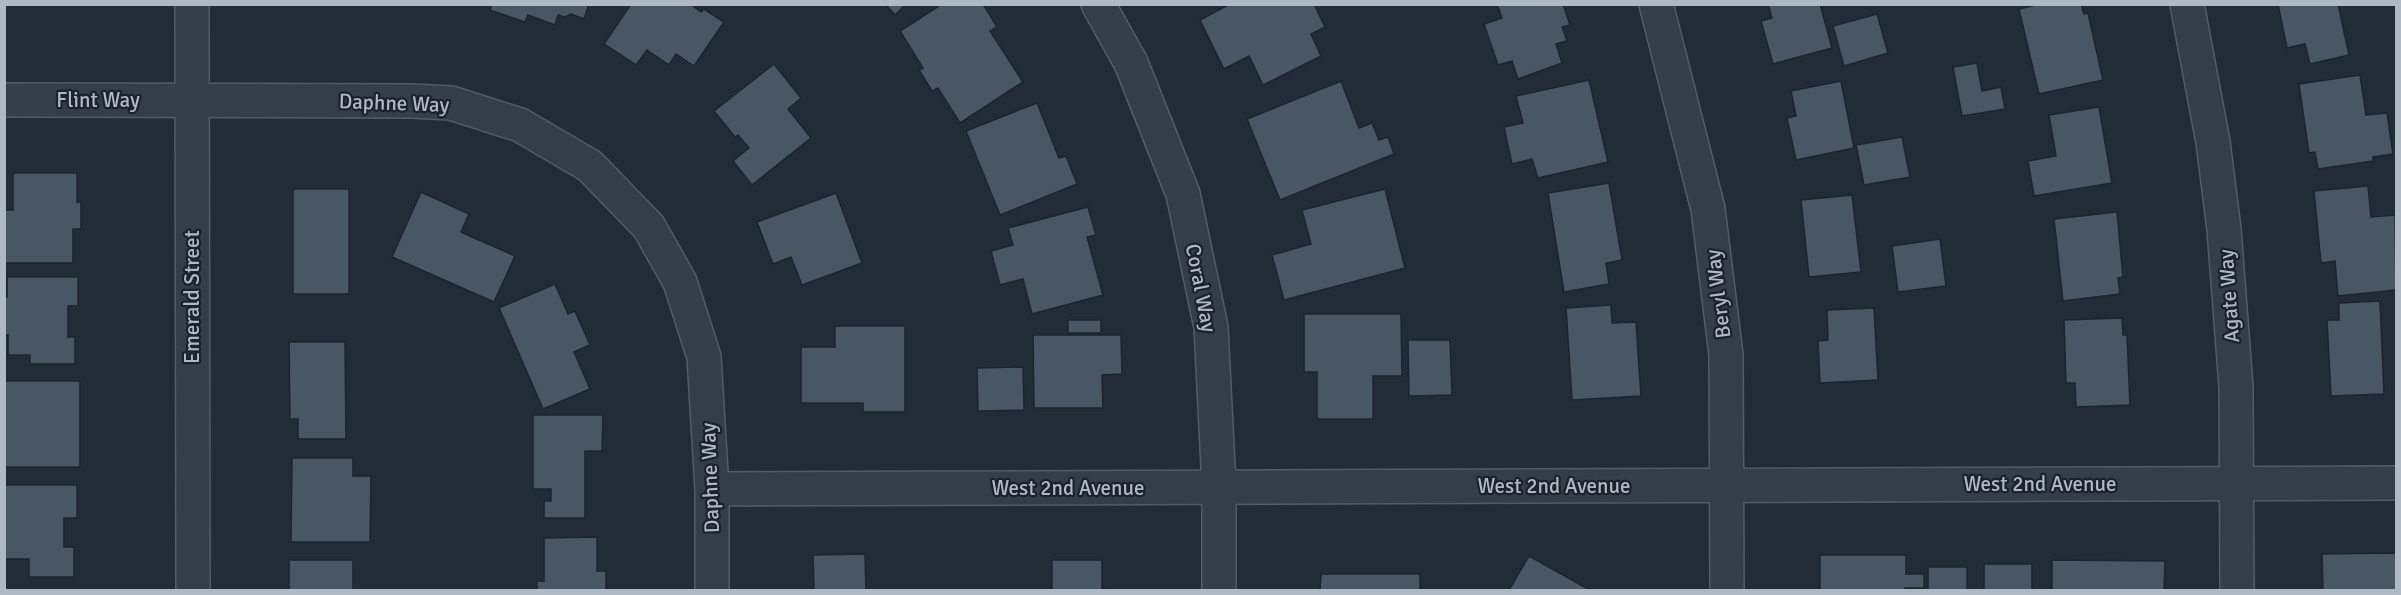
<svg xmlns="http://www.w3.org/2000/svg" width="2401" height="595" font-family="Signika,sans-serif">
<rect width="100%" height="100%" fill="#212c37"/>
<g fill="#495663" stroke="#1c252e" stroke-width="1.5">
<polygon points="492,4 589,4 584,19 571,14 565,17 558,15 555,25 528,15 525,22 490,10"/>
<polygon points="631,4 690,4 701,12 704,9 724,22 694,66 676,54 669,65 647,50 636,65 604,44"/>
<polygon points="885,4 906,4 895,15"/>
<polygon points="942,4 983,4 997,27 990,31 1023,82 960,123 938,88 932,91 919,70 923,68 900,31"/>
<polygon points="1230,4 1314,4 1325,27 1311,34 1321,56 1263,85 1249,56 1224,69 1200,20"/>
<polygon points="1497,4 1563,4 1570,25 1562,27 1567,41 1556,44 1562,63 1518,79 1512,61 1498,65 1484,24 1502,18"/>
<polygon points="1768,4 1820,4 1832,48 1773,64 1761,21 1772,18"/>
<polygon points="2040,4 2081,4 2084,14 2088,13 2103,80 2039,94 2019,9"/>
<polygon points="2278,4 2338,4 2349,55 2310,64 2305,44 2287,48"/>
<polygon points="1877,14 1888,53 1844,66 1833,26"/>
<polygon points="1977,63 1982,91 2001,87 2005,109 1962,116 1953,67"/>
<polygon points="774,64 801,98 788,109 811,138 752,185 733,161 749,148 738,135 735,137 714,111"/>
<polygon points="2360,75 2366,115 2387,113 2393,154 2373,157 2373,161 2318,169 2315,152 2309,153 2299,84"/>
<polygon points="1589,80 1608,162 1538,178 1532,159 1512,164 1504,127 1523,123 1516,96"/>
<polygon points="1341,81 1359,128 1372,123 1379,140 1388,137 1394,154 1280,200 1247,119"/>
<polygon points="1841,81 1854,148 1796,160 1787,118 1796,116 1791,91"/>
<polygon points="1037,103 1059,158 1066,156 1077,184 1000,215 966,131"/>
<polygon points="2099,107 2112,183 2034,196 2028,161 2056,156 2049,115"/>
<polygon points="1902,137 1910,177 1864,185 1856,145"/>
<polygon points="13,173 77,173 77,202 81,202 81,229 73,229 73,263 5,263 5,210 13,210"/>
<polygon points="1609,183 1622,260 1606,263 1609,284 1564,292 1548,193"/>
<polygon points="2368,186 2371,217 2395,215 2396,290 2338,296 2335,261 2321,263 2314,191"/>
<rect x="293" y="189" width="56" height="105"/>
<polygon points="1385,189 1405,268 1284,300 1272,255 1311,244 1302,210"/>
<polygon points="421,192 469,214 461,232 515,256 494,302 392,257"/>
<polygon points="836,193 862,263 802,285 791,257 773,264 757,222"/>
<polygon points="1852,195 1861,272 1809,277 1801,200"/>
<polygon points="1088,207 1096,235 1087,237 1103,295 1032,314 1023,279 1000,285 991,251 1013,245 1008,228"/>
<polygon points="2117,212 2123,277 2118,278 2120,294 2063,301 2054,219"/>
<polygon points="1940,239 1946,286 1898,292 1892,246"/>
<polygon points="7,277 78,277 78,306 68,306 68,337 75,337 75,364 30,364 30,355 8,355 8,335 4,335 4,297 7,297"/>
<polygon points="555,284 568,314 575,311 590,345 574,352 590,389 543,409 499,308"/>
<polygon points="2380,301 2384,394 2331,396 2327,320 2339,320 2339,303"/>
<polygon points="1611,305 1612,323 1636,322 1641,396 1572,400 1566,308"/>
<polygon points="1874,308 1878,380 1820,383 1818,341 1828,340 1827,310"/>
<polygon points="1304,314 1401,314 1402,376 1373,376 1373,419 1317,419 1317,372 1304,372"/>
<polygon points="2122,318 2123,335 2127,335 2130,405 2076,407 2075,383 2066,383 2064,320"/>
<rect x="1068" y="320" width="33" height="13"/>
<polygon points="835,326 905,326 905,412 863,412 863,403 801,403 801,347 835,347"/>
<polygon points="1033,335 1121,335 1122,374 1102,375 1103,408 1034,408"/>
<polygon points="1408,340 1450,340 1452,395 1409,396"/>
<polygon points="289,342 345,342 346,439 298,439 298,419 290,419"/>
<polygon points="1023,367 1024,410 978,411 977,368"/>
<rect x="4" y="381" width="76" height="86"/>
<polygon points="533,415 603,415 602,451 585,451 585,518 544,518 544,501 551,501 551,489 533,489"/>
<polygon points="292,458 353,458 353,476 371,476 370,542 291,542"/>
<polygon points="4,485 77,485 77,518 64,518 64,547 74,547 74,577 29,577 29,559 4,559"/>
<polygon points="597,537 597,571 606,571 606,590 537,590 537,581 544,581 544,538"/>
<polygon points="2396,553 2396,590 2323,590 2322,554"/>
<polygon points="865,554 866,590 814,590 813,555"/>
<polygon points="1820,555 1906,555 1906,574 1924,574 1924,588 1905,588 1905,590 1820,590"/>
<polygon points="1529,556 1590,590 1509,590"/>
<rect x="289" y="560" width="64" height="30"/>
<polygon points="1052,560 1102,560 1102,589 1113,590 1052,590"/>
<polygon points="2052,560 2165,561 2164,590 2052,590"/>
<rect x="1984" y="564" width="48" height="26"/>
<rect x="1928" y="567" width="39" height="23"/>
<polygon points="1321,574 1420,574 1420,590 1320,590"/>
</g>
<g fill="none" stroke-linecap="round" stroke-linejoin="round">
<g stroke="#525c65" stroke-width="36">
<g id="minor">
<polyline points="192,4 193,590"/>
<polyline points="1098,4 1131,63 1183,194 1211,327 1219,487 1219,590"/>
<polyline points="1656,4 1708,209 1726,355 1727,590"/>
<polyline points="2187,4 2213,142 2224,229 2236,387 2237,590"/>
<polyline points="4,100 412,101 451,103 520,125 590,166 649,227 680,282 704,357 712,489 712,590"/>
<polyline points="712,489 2396,483"/>
</g>
</g>
<use href="#minor" stroke="#343e48" stroke-width="33"/>
</g>
<g text-anchor="middle" stroke-width="4.5" stroke-linejoin="round" paint-order="stroke">
<g font-size="21" fill="#afb9c4" stroke="#1a232c">
<text x="98" y="107">Flint Way</text>
<text transform="translate(394 103) rotate(2)" y="7">Daphne Way</text>
<text transform="translate(1201 288) rotate(79)" y="7">Coral Way</text>
<text transform="translate(1718 294) rotate(-97)" y="7">Beryl Way</text>
<text transform="translate(2229 296) rotate(-94)" y="7">Agate Way</text>
<text transform="translate(192 297) rotate(-90)" y="7">Emerald Street</text>
<text transform="translate(710 478) rotate(-92)" y="7">Daphne Way</text>
<text x="2040" y="491">West 2nd Avenue</text>
<text x="1554" y="493">West 2nd Avenue</text>
<text x="1068" y="495">West 2nd Avenue</text>
</g>
</g>
<rect width="2401" height="595" fill="none" stroke="#afb9c4" stroke-width="12"/>
</svg>
